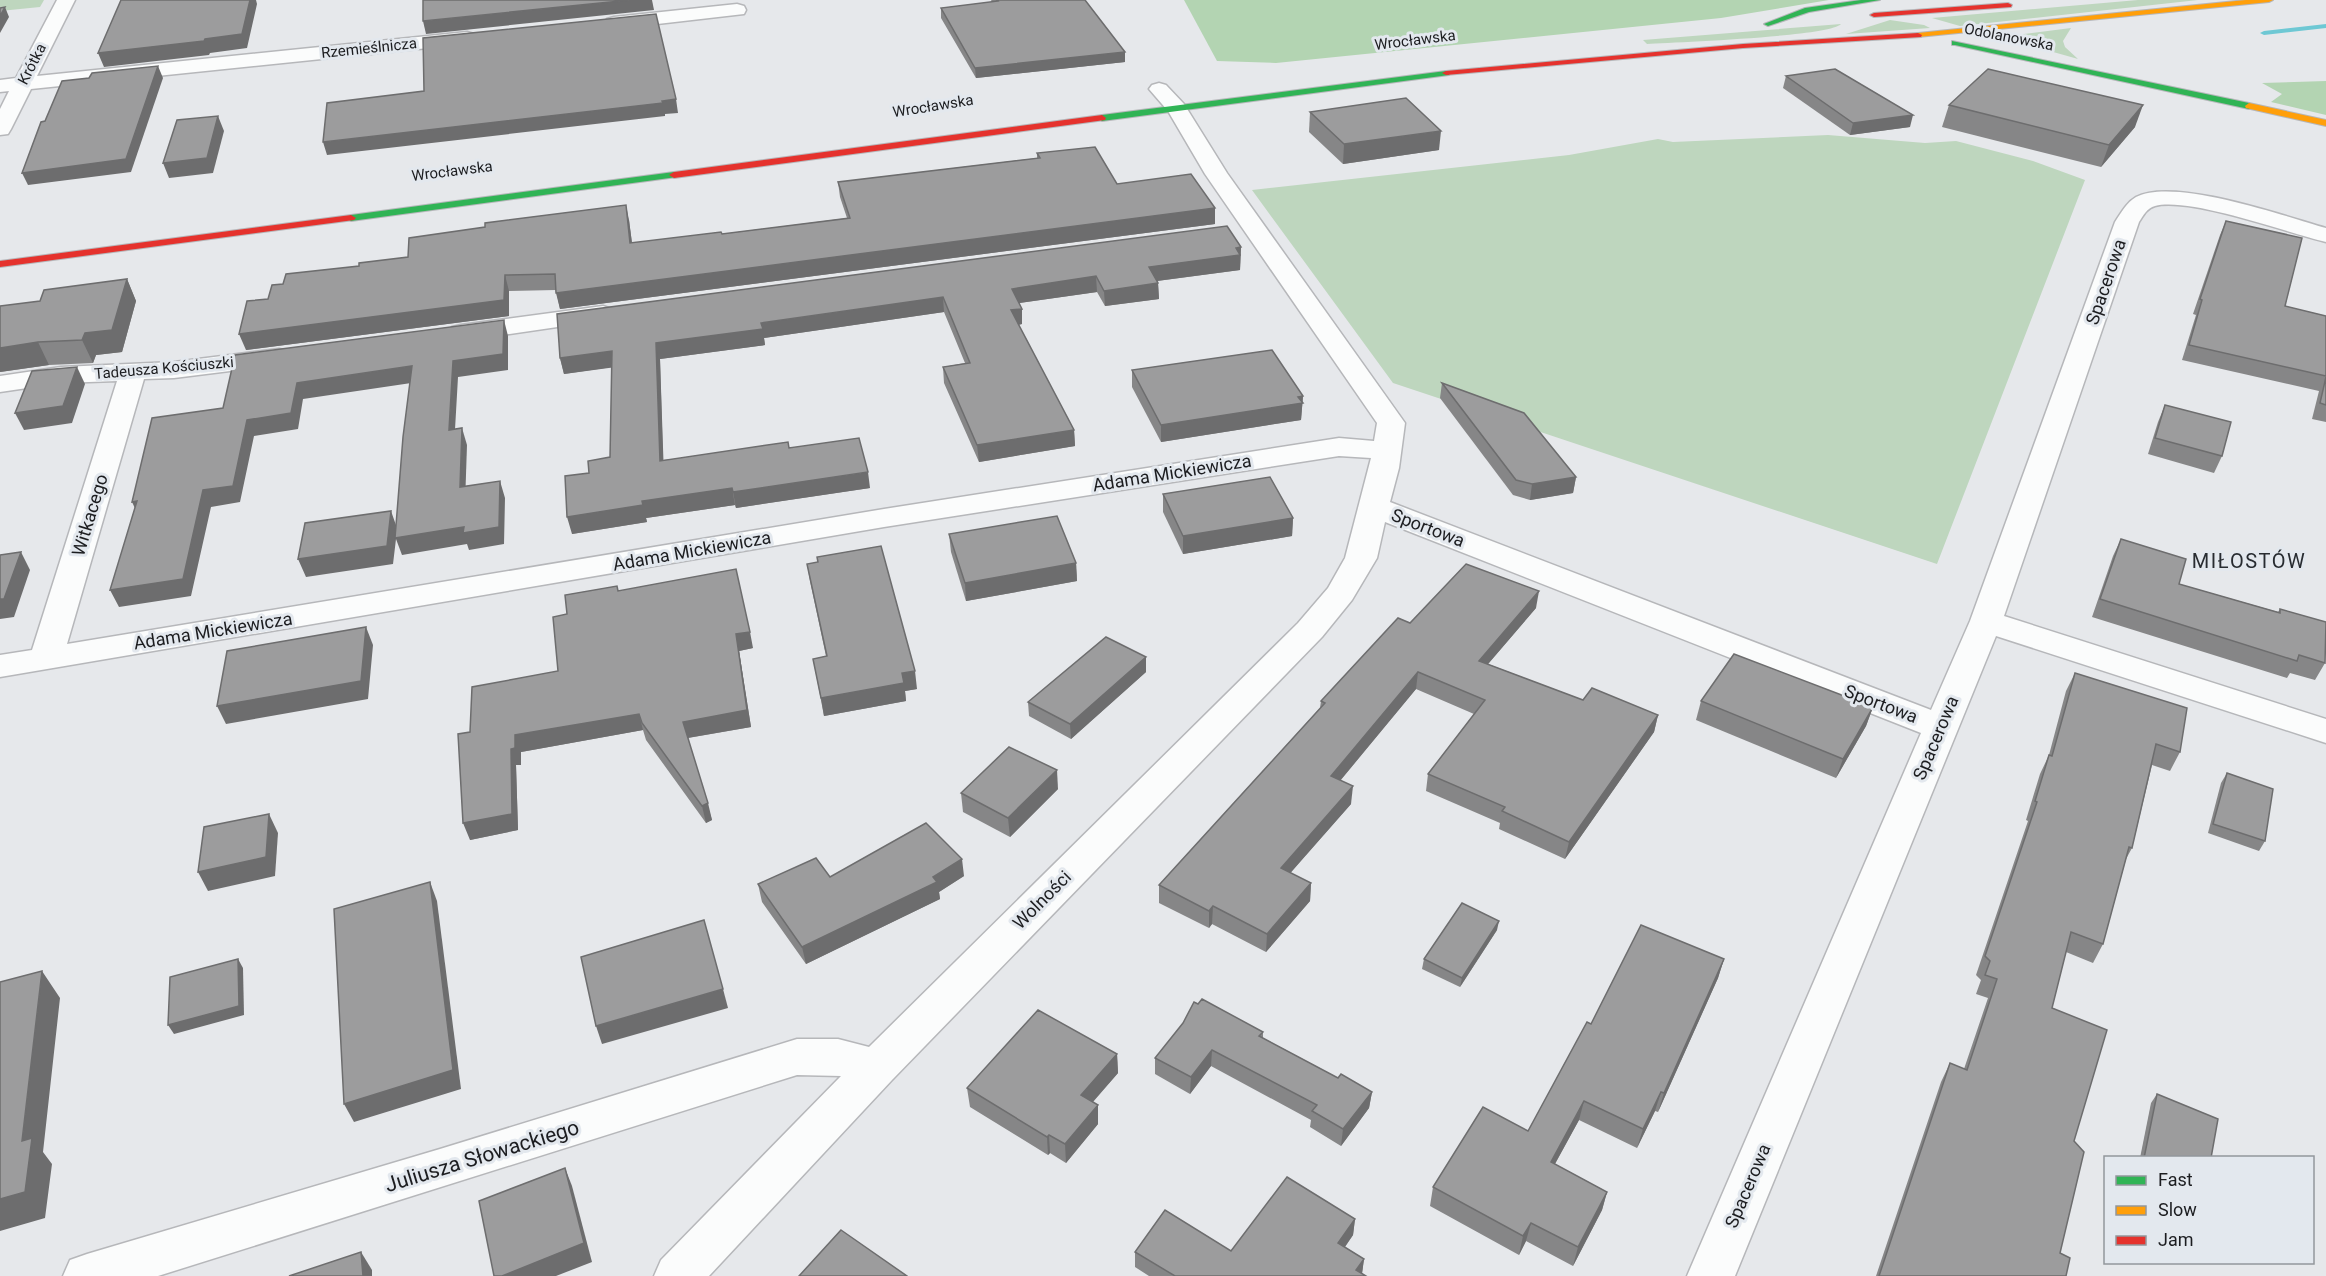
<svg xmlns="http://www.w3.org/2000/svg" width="2326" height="1276" font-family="Roboto,sans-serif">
<rect width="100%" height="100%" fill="#e6e8eb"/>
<g fill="#bed6be">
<polygon points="0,0 44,0 40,7 0,11"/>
<polygon points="2138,0 2198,0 1960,26 1932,18"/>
<polygon points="1890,20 1924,25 1930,28 1846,34"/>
<path d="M1841,24C1829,37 1675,42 1647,44L1643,40Z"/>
<polygon points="2071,28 2063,41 2065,47 2078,59 2000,37"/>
<polygon points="1828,135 1925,143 1956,141 2033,161 2085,180 1937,564 1393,383 1252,190 1569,155 1658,139 1673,142"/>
</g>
<g fill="#b3d4b2">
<polygon points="1184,0 1829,0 1721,18 1276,63 1217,61"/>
<polygon points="2326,81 2326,115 2271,102 2282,94 2262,83"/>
</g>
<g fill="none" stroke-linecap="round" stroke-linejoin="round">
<polygon fill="#6ec8d4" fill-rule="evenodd" points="2326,24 2326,28 2264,35 2260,33 2264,31"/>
<g stroke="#b6b7ba" stroke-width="3">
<g id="street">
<polygon points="57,0 75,0 37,76 467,32 474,34 477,38 474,42 467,44 31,89 11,129 8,134 0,135 0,109 9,91 0,92 0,80 16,78"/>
<polygon points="737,4 744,6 746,10 744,14 614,29 607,27 605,23 607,19 614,17"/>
<path d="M1159,83L1166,85L1184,104L1227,173L1405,423L1399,468L1390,502L1931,710L1970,621L2115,222C2121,213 2127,202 2136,197C2174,177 2284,216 2326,228V242C2288,233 2190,197 2155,206C2147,208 2143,216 2139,222L2004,616L2326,719V743L1996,636L1735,1276H1687L1921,733L1385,522L1377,558L1352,600L1322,637L892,1080L709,1276H654L661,1260L841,1076L797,1075L158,1276H63L70,1260L87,1254L440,1149L797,1039H838L869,1047L1298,623L1328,588L1345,558L1371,458L1339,456L884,527L0,677V655L32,650L117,381L61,383L0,392V376L61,367L174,362L279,349L288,351L292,357L288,363L279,365L174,378L144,379L67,644L884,509L1339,438L1374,441L1377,423L1205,174L1168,111L1149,89L1152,85Z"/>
<polygon points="603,306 612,309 616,314 612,319 461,341 452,339 448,333 452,327 461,325"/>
</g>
</g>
<g stroke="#b6b7ba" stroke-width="2">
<g id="fast">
<polygon points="1861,0 1880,0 1809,12 1768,26 1764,24 1805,8"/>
<polygon points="1952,41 2249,103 2253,106 2249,109 1955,45 1952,45"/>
<polygon points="1446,71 1450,73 1449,75 1102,121 1098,118 1102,115"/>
<polygon points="674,172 677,173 677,177 351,221 346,218 351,215"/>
</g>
</g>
<g stroke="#b6b7ba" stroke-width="2">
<g id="slow">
<polygon points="2246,0 2273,0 2269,2 1918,37 1914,35 1918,33"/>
<polygon points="2249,103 2326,120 2326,126 2246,108 2245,106"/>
</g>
</g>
<g stroke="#b6b7ba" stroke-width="2">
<g id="jam">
<polygon points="2008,3 2012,5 2011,7 1874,17 1870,15 1874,13"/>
<polygon points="1918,33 1922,35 1921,37 1743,48 1446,75 1442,73 1446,71 1743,44"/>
<polygon points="1102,115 1106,118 1105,120 674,178 669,175 674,172"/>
<polygon points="351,215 356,218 354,220 0,267 0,261"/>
</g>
</g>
<use href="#street" fill="#fbfcfc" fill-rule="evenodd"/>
<use href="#fast" fill="#30b455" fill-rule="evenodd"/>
<use href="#slow" fill="#ff9f0a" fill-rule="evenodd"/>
<use href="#jam" fill="#e5322d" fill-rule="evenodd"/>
</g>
<g fill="#868687">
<polygon points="991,0 1085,0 1125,52 1125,62 976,78 941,18 941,8 992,2"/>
<polygon points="1786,76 1910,127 1850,135 1783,88"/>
<polygon points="1949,105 2135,127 2101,167 1942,127"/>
<polygon points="1310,112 1439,150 1343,164 1309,132"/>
<polygon points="1037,153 1117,184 1215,208 1215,224 560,309 556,290 509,291 509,316 246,350 268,299 283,284 359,266 408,257 629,220 632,243 722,234 847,218 840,197 838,182 1037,158"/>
<polygon points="2226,221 2285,306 2326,316 2326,422 2312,419 2319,391 2182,360 2196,315 2193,314 2220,235"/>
<polygon points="1241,247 1240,270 1157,281 1158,283 1159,299 1105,306 1097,292 1019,303 1022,309 1022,324 1018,325 1074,430 1075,446 979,462 944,383 943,367 965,363 944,312 764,338 765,345 660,359 663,460 789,448 870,488 736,508 735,505 646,518 647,522 572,534 589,473 610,457 612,367 564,374 560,358"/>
<polygon points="127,279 136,301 122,352 96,355 93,363 49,365 0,372 40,301"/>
<polygon points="1132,370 1303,396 1301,420 1161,442 1132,387"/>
<polygon points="1442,383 1576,477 1573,493 1530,500 1513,495 1440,398"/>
<polygon points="2165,405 2222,456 2214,473 2148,454 2158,422"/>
<polygon points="1163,494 1293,518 1292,536 1183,554 1163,512"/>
<polygon points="949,534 1076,563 1077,581 966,601 951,552"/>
<polygon points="2121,539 2179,584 2278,612 2280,609 2325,663 2315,680 2290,673 2287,678 2092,617 2113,556"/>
<polygon points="807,564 917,689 905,691 906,701 824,716 813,659 826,656 810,581"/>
<polygon points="618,591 753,648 739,651 751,727 688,738 712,820 706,823 646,740 643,730 521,752 521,765 516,765 518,830 470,840 470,732 558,671 567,614"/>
<polygon points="1536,608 1488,664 1583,700 1658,715 1654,732 1565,859 1499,829 1500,823 1426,791 1428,774 1474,714 1416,689 1340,781 1351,804 1290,873 1311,883 1310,901 1266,952 1212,924 1209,928 1159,903 1159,885 1320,708 1321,701 1410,623"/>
<polygon points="1146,657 1146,672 1071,739 1029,716 1028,702"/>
<polygon points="2075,673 2180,752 2170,771 2152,765 2132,848 2126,859 2103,944 2093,963 2066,952 2052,1008 2074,1141 2060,1253 2066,1276 1876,1276 1941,1082 1950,1063 1964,1069 1988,998 1976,994 1981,980 1976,975 2028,821 2026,820 2040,774 2049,755 2066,691"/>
<polygon points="1701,701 1873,707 1866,726 1836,778 1696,720"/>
<polygon points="2227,773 2265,841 2259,851 2208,833 2221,783"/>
<polygon points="1058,789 1010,837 963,812 961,793"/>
<polygon points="964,876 939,892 940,899 806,964 762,902 758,884 830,877"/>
<polygon points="1497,930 1460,987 1422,969 1424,959"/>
<polygon points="1724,959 1718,978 1658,1112 1655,1111 1637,1148 1579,1120 1555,1164 1607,1192 1602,1210 1573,1266 1526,1241 1519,1255 1430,1206 1433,1187 1528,1131 1591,1024"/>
<polygon points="1263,1032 1263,1038 1338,1078 1372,1092 1369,1108 1341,1146 1310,1127 1311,1120 1211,1066 1190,1094 1155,1074 1155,1058"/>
<polygon points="1117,1054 1118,1073 1093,1102 1098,1124 1066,1163 1050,1153 1048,1155 970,1107 967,1088"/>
<polygon points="2157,1094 2211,1158 2140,1158 2151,1103"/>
<polygon points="1355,1219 1353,1235 1345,1247 1364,1259 1362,1273 1366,1276 1149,1276 1135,1267 1135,1252 1231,1251"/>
</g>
<g fill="#6d6d6e">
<polygon points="250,0 256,0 257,4 247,48 210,53 209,55 104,67 98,53"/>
<polygon points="630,0 652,0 654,10 426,34 423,21"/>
<polygon points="5,7 9,17 0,33 0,16"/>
<polygon points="1125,52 1125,62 976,78 975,68"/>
<polygon points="158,66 163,78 131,172 28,185 22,173"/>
<polygon points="676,99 678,113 665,114 665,116 327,155 323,142"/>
<polygon points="2143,105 2135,127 2101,167 2109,145"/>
<polygon points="1913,115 1910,127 1850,135 1853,123"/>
<polygon points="218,116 224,131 213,173 169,178 163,163"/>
<polygon points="1441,131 1439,150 1343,164 1344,144"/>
<polygon points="626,205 629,220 634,259 630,243"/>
<polygon points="1215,208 1215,224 560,309 556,293"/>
<polygon points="1241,247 1240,270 1149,282 1149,267"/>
<polygon points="505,275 509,291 509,316 246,350 239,334"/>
<polygon points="1096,276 1097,292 1013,304 1012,289"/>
<polygon points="127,279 136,301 122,352 96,355 93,363 82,340 85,333"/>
<polygon points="1158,283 1159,299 1105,306 1104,291"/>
<polygon points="943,297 944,312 764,338 765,345 660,359 664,477 660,461 656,343 761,323"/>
<polygon points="1022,309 1022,324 1012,326 1011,310"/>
<polygon points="504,320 508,336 508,370 458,377 454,447 449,430 453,361"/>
<polygon points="38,342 49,365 0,372 0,348"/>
<polygon points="612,351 616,367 564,374 560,358"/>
<polygon points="412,366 418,382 303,399 298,429 254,436 240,502 211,507 191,596 119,607 110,590 203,490 247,420 297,383"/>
<polygon points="77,367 85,384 72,423 24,430 15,413"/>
<polygon points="1303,396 1301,420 1161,442 1161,425"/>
<polygon points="462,428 467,445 465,504 460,487"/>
<polygon points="1074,430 1075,446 979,462 977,445"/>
<polygon points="868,472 870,488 736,508 733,492"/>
<polygon points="1576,477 1573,493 1530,500 1532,484"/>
<polygon points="500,481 505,498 504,544 469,550 467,544 402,555 396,539 393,564 306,577 298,559 391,511 397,528 464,527"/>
<polygon points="732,488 735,505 646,518 647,522 572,534 567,517 642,501"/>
<polygon points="137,501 140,519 132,502"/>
<polygon points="1293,518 1292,536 1183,554 1183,536"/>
<polygon points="21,552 30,570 14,617 0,619 0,599"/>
<polygon points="1076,563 1077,581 966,601 965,583"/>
<polygon points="1539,591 1536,608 1476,678 1479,661"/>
<polygon points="366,627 373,645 368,699 226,724 217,706"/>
<polygon points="750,632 753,648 739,651 751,727 687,738 683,722 736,634"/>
<polygon points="1146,657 1146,672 1071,739 1070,724"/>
<polygon points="915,671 917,689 905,691 906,701 824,716 821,698 902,673"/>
<polygon points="1418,672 1416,689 1329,794 1331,776"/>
<polygon points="1873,707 1866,726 1836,778 1843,759"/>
<polygon points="639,714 643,730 521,752 521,765 516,765 518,830 470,840 463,823 511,749 515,735"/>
<polygon points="1658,715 1654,732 1565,859 1569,842"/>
<polygon points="1057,770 1058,789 1010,837 1008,818"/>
<polygon points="1353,786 1351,804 1279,886 1281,868"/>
<polygon points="708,803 712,820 706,823 702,806"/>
<polygon points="269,814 278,833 275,876 208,891 198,872"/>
<polygon points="962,859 964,876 939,892 940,899 806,964 802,947 933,877"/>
<polygon points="430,882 437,901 461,1089 354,1122 344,1104"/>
<polygon points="1311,883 1310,901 1266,952 1267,934"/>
<polygon points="1213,906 1212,924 1209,928 1209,911"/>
<polygon points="1499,921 1497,930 1460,987 1462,978"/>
<polygon points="238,959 243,968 244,1015 174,1034 168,1025"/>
<polygon points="1724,959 1718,978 1658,1112 1664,1093"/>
<polygon points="42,971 60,998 43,1152 52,1164 45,1218 0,1231 0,1199 22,1141"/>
<polygon points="723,989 728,1008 602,1044 596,1026"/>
<polygon points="1212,1050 1211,1066 1190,1094 1191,1077"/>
<polygon points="1117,1054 1118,1073 1082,1114 1081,1095"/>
<polygon points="1372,1092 1369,1108 1341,1146 1343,1129"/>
<polygon points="1661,1092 1655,1111 1637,1148 1643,1129"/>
<polygon points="1584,1101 1579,1120 1546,1180 1551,1162"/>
<polygon points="1098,1105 1098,1124 1066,1163 1065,1144"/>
<polygon points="1049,1135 1050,1153 1048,1155 1047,1137"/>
<polygon points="565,1168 572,1186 592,1262 556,1276 502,1276"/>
<polygon points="1607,1192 1602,1210 1573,1266 1578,1247"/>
<polygon points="1355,1219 1353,1235 1337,1258 1338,1243"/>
<polygon points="1531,1223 1526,1241 1519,1255 1523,1236"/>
<polygon points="361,1252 372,1270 372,1276 363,1276"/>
<polygon points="1364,1259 1362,1274 1356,1270"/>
</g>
<g fill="#9c9c9d" stroke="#6d6d6e" stroke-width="1.5">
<polygon points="121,0 250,0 242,34 205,39 204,41 98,53"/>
<polygon points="423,0 630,0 423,21"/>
<polygon points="997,0 1085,0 1125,52 975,68 941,8 998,1"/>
<polygon points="5,7 0,16 0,8"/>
<polygon points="656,14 676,99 662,101 663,103 323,142 327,103 424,91 423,38"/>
<polygon points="158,66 126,159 22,173 41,122 45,121 62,81 89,78 92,73"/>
<polygon points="1835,69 1913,115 1853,123 1786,76"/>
<polygon points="1988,69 2143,105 2109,145 1949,105"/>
<polygon points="1406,98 1441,131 1344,144 1310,112"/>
<polygon points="218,116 207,158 163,163 177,120"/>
<polygon points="1095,147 1117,184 1191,174 1215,208 556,293 555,274 505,275 504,300 239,334 247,301 268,299 272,285 283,284 286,274 359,266 359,263 408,257 409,238 485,227 485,223 626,205 630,243 721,232 722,234 850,218 838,182 1040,158 1037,153"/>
<polygon points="2226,221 2302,238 2285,306 2326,316 2326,376 2189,345 2202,300 2200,299"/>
<polygon points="1227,226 1241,247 1236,248 1240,255 1149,267 1158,283 1104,291 1096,276 1012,289 1022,309 1011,310 1074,430 977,445 943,367 970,363 943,297 761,323 763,329 656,343 660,461 788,442 789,448 859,438 868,472 733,492 732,488 642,501 643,505 567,517 565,476 589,473 588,461 610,457 612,351 560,358 557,314"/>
<polygon points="127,279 112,330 85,333 82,340 38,342 0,348 0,306 40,301 44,290"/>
<polygon points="504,320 503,354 453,361 449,430 462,428 460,487 500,481 499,527 463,533 464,527 395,538 403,437 412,366 297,383 291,413 247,420 233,486 203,490 183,579 110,590 137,501 132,502 152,418 223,408 235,355"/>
<polygon points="1272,350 1303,396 1298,397 1303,403 1161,425 1132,370"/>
<polygon points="77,367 63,406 15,413 32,371"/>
<polygon points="2326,377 2326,405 2320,403"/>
<polygon points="1442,383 1524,413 1576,477 1532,484 1516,480"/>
<polygon points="2165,405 2231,422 2222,456 2155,438"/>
<polygon points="1270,477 1293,518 1183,536 1163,494"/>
<polygon points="391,511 387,546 298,559 305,523"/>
<polygon points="1057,516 1076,563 965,583 949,534"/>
<polygon points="2121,539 2186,559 2179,584 2280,613 2280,609 2326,622 2325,663 2299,655 2297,661 2100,599"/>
<polygon points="881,546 915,671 902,673 904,683 821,698 813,659 827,656 807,564 818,562 817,557"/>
<polygon points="21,552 4,599 0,599 0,555"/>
<polygon points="1466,564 1539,591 1479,661 1583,700 1592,688 1658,715 1569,842 1502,811 1505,807 1428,774 1485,700 1418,672 1331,776 1353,786 1281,868 1311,883 1267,934 1213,906 1209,911 1159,885 1325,703 1321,701 1398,618 1410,623"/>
<polygon points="736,569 750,632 736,634 747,710 683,722 708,803 702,806 642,723 639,714 515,735 515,748 511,749 512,814 463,823 458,734 470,732 472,687 558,671 553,617 567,614 565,595 617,586 618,591"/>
<polygon points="366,627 361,681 217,706 227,651"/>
<polygon points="1106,637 1146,657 1070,724 1028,702"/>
<polygon points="1734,654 1873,707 1843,759 1701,701"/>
<polygon points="2075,673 2187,708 2180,752 2156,744 2132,848 2129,847 2103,944 2071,932 2052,1008 2107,1030 2074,1141 2084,1152 2060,1253 2070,1258 2066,1276 1879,1276 1950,1063 1967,1070 1997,979 1985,975 1990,961 1985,956 2037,802 2035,801 2049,755 2052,756"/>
<polygon points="1009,747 1057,770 1008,818 961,793"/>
<polygon points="2227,773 2273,789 2265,841 2213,824"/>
<polygon points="269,814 266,857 198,872 204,827"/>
<polygon points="926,823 962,859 933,877 937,882 802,947 758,884 816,858 830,877"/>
<polygon points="430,882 453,1070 344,1104 334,909"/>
<polygon points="1462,903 1499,921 1462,978 1424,959"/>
<polygon points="704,920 723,989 596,1026 581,957"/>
<polygon points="1641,925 1724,959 1664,1093 1661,1092 1643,1129 1584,1101 1551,1162 1607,1192 1578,1247 1531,1223 1523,1236 1433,1187 1483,1107 1528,1131 1587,1022 1591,1024"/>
<polygon points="238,959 239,1006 168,1025 170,977"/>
<polygon points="42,971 22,1141 32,1138 25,1192 0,1199 0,982"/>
<polygon points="1202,999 1263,1032 1259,1036 1338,1078 1341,1074 1372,1092 1343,1129 1312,1111 1317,1105 1212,1050 1191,1077 1155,1058 1183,1023 1194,1002 1198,1004"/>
<polygon points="1038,1010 1117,1054 1081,1095 1098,1105 1065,1144 1049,1135 1047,1137 967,1088"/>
<polygon points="2157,1094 2218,1119 2211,1158 2144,1158"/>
<polygon points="565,1168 584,1243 502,1276 494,1276 479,1201"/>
<polygon points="1287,1177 1355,1219 1338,1243 1364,1259 1356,1270 1366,1276 1175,1276 1135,1252 1165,1210 1231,1251"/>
<polygon points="841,1230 907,1276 799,1276"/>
<polygon points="361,1252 363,1276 289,1276"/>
</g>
<g text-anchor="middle" stroke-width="6" stroke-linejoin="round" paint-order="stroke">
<g font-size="15" fill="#1c1d20" stroke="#e3e8ee">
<text transform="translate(2009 37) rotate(11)" y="5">Odolanowska</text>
<text transform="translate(1415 40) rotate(-7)" y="5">Wrocławska</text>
<text transform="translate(369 48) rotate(-6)" y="5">Rzemieślnicza</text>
<text transform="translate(32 64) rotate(-63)" y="5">Krótka</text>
<text transform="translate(933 106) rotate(-9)" y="5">Wrocławska</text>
<text transform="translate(452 171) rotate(-7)" y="5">Wrocławska</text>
<text transform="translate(164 368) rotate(-5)" y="5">Tadeusza Kościuszki</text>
</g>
<g font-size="18" fill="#1c1d20" stroke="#e3e8ee">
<text transform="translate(2106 282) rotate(-71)" y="6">Spacerowa</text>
<text transform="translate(1172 473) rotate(-9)" y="6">Adama Mickiewicza</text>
<text transform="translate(90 515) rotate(-73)" y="6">Witkacego</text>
<text transform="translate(1428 528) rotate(21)" y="6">Sportowa</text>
<text transform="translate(692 551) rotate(-10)" y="6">Adama Mickiewicza</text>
<text transform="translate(213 631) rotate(-9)" y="6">Adama Mickiewicza</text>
<text transform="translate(1881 704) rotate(21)" y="6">Sportowa</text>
<text transform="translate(1936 738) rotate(-67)" y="6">Spacerowa</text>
<text transform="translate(1042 900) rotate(-45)" y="6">Wolności</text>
<text transform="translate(1748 1186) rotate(-67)" y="6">Spacerowa</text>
</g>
<g font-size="20" letter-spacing="1.5" fill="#282c31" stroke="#e3e8ee">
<text x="2249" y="568">MIŁOSTÓW</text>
</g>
<g font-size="21" fill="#1c1d20" stroke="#e3e8ee">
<text transform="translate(482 1156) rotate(-17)" y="7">Juliusza Słowackiego</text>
</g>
</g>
<rect x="2104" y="1156" width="210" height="108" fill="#e3e8ee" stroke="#93979c" stroke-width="1.5"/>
<rect x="2116" y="1176" width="30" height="9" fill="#30b455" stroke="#93979c" stroke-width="1.5"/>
<text x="2158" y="1186" font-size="18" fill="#1c1d20">Fast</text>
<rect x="2116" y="1206" width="30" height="9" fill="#ff9f0a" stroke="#93979c" stroke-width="1.5"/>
<text x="2158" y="1216" font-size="18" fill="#1c1d20">Slow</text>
<rect x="2116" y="1236" width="30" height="9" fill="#e5322d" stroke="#93979c" stroke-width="1.5"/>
<text x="2158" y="1246" font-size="18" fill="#1c1d20">Jam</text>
</svg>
